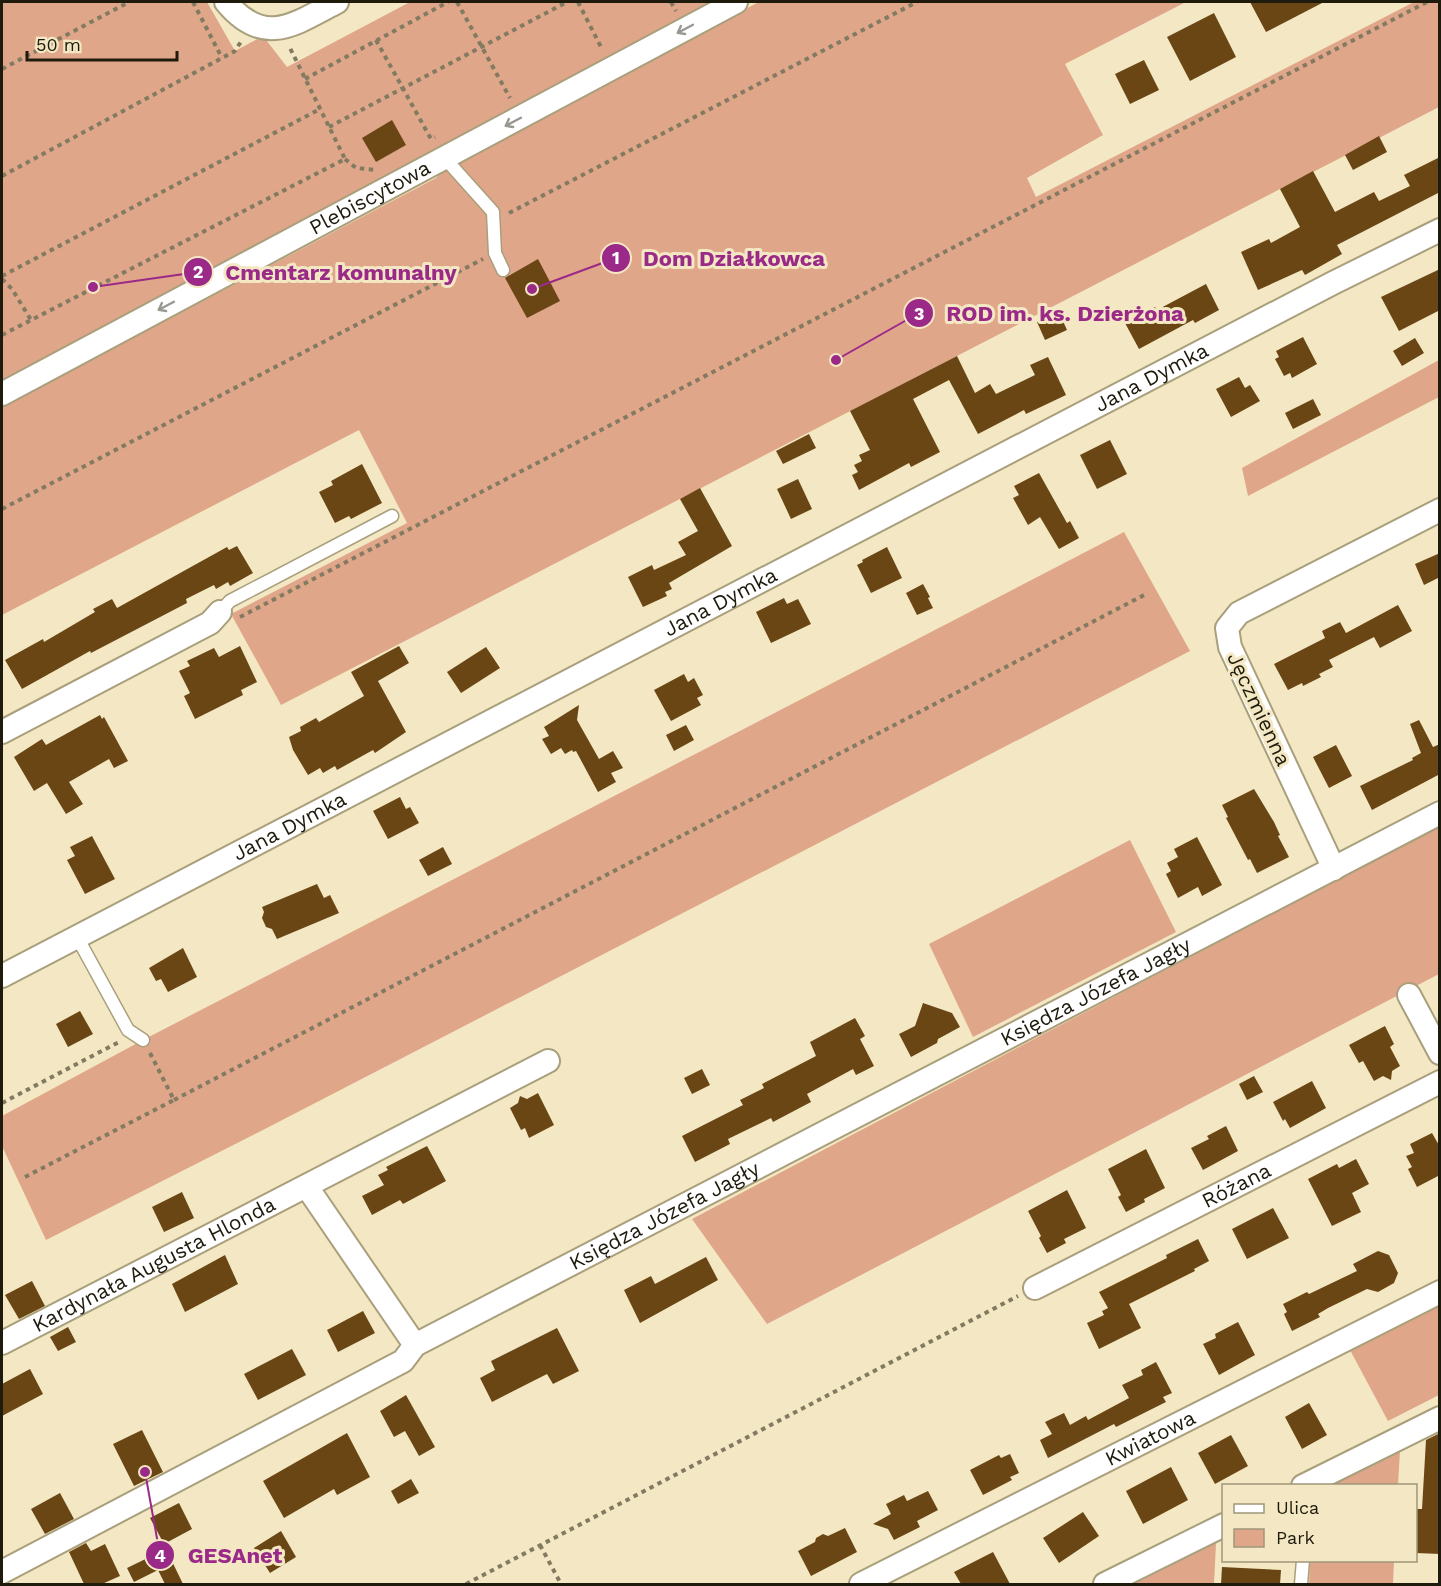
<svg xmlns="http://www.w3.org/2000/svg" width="1441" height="1586" font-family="'Work Sans',sans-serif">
<rect width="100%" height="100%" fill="#f3e8c3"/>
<g fill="#e0a68a">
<polygon points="2,2 207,2 235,51 263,36 287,67 410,2 727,2 2,384"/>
<polygon points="759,2 1186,2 1065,64 1103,135 1027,178 1036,197 1414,2 1439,2 1439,107 281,705 231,614 407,523 359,430 2,615 2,407 436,178 453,160"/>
<polygon points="1439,360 1439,397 1248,496 1242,468"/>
<polygon points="1124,532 1190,651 261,1131 46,1240 2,1146 2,1116 143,1040"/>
<polygon points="1439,826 1439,974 767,1324 692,1219"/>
<polygon points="1130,840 1176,932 973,1037 929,944"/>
<polygon points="1439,1306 1439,1395 1388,1421 1350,1350"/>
<polygon points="1400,1450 1398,1485 1324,1485"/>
<polygon points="1216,1543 1214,1584 1134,1584"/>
<polygon points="1310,1561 1394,1561 1393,1584 1309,1584"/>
</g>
<g fill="#6a4615">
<polygon points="1250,2 1324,2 1266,32"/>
<polygon points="1214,13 1236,57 1190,81 1167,37"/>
<polygon points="1144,60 1159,90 1130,104 1115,74"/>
<polygon points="392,120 406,145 376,162 362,138"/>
<polygon points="1379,136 1387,152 1353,170 1345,155"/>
<polygon points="1440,157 1440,192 1337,245 1342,254 1305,275 1302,270 1258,290 1241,252 1269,239 1271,243 1300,227 1280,189 1313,171 1335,212 1374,192 1379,201 1410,186 1404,175"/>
<polygon points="538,259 560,301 527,318 505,278"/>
<polygon points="1440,269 1440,310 1399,331 1381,297"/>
<polygon points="1206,284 1219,310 1195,323 1193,320 1139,349 1125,323 1155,307 1157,310"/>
<polygon points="1059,312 1067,330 1045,340 1037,322"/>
<polygon points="1303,337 1317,364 1292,378 1290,373 1284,376 1275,359 1279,357 1276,351"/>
<polygon points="1415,338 1424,353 1402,366 1393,351"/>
<polygon points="957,356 975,393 990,384 996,394 1035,375 1030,365 1048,357 1066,395 1026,414 1024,410 978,434 949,380 913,399 940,452 911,467 909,463 859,490 852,475 858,472 854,465 862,461 859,455 870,450 850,411"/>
<polygon points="1239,377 1245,388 1250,385 1260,401 1231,417 1216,389"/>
<polygon points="1313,399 1321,415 1293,429 1285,413"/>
<polygon points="809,434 816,448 783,464 776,451"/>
<polygon points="1110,440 1127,474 1097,489 1080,455"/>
<polygon points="362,464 382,503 351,519 349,516 335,523 319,492 333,485 331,481"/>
<polygon points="1039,473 1067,523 1070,521 1079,538 1059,549 1040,517 1028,525 1013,498 1019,495 1014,486"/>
<polygon points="798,479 812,509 791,519 777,489"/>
<polygon points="700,488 732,546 669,583 672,589 665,592 667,596 643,607 628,577 652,565 654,570 686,555 678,542 698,531 680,499"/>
<polygon points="237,546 253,573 230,586 228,582 216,589 214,585 186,599 187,603 91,653 90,651 22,689 5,660 43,639 44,642 95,612 93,609 112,599 117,608 227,547 229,550"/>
<polygon points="887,547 902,578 871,593 857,565 863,562 862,560"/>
<polygon points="1440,553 1440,577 1424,585 1415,564"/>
<polygon points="923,584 930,597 928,598 933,608 917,615 906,593"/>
<polygon points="784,598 787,604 798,599 811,624 771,643 756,612"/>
<polygon points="1398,605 1412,631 1380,648 1374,637 1329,660 1333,667 1319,674 1321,677 1303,686 1302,683 1288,690 1274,664 1325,638 1322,631 1340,622 1346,633"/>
<polygon points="240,646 257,682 241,690 243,695 195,719 184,696 190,693 179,671 190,666 187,661 214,648 219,657"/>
<polygon points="399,646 409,663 378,681 406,732 375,753 373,750 337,770 335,766 323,773 320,768 308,775 293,750 289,737 301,731 300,727 316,718 319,722 364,696 351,672"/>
<polygon points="486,647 500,668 461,693 447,672"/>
<polygon points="684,674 688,682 694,678 703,695 697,698 701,705 671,721 654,690"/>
<polygon points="579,705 577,720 599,759 613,751 623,768 611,773 616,782 598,792 576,751 573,752 572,750 565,754 561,748 551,754 542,739 549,736 544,727"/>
<polygon points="100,715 102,719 104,717 128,761 114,768 109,759 69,782 83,804 66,814 47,783 34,791 14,757 42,739 46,745"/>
<polygon points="1419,720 1433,747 1440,744 1440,774 1372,810 1360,786 1413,760 1412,758 1421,753 1410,724"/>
<polygon points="686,725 694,740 674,751 666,735"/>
<polygon points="1336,745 1352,776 1329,788 1313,757"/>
<polygon points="1254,789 1274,822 1280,835 1278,836 1289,857 1257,873 1250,859 1248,860 1226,818 1228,817 1222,805"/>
<polygon points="400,797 406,809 410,807 419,823 388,839 373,811"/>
<polygon points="92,836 115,879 85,894 67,860 75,856 70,847"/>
<polygon points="1197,837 1222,885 1202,896 1198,887 1178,898 1166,874 1171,871 1167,863 1178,857 1174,849"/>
<polygon points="443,847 452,864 428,876 419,860"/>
<polygon points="317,884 324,898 330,895 339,913 277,939 272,929 266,927 262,918 264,912 262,907"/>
<polygon points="183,948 197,977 168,992 161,979 156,981 149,968"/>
<polygon points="923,1003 952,1013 960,1027 938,1039 937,1043 911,1057 899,1034 915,1026"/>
<polygon points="80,1011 93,1034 68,1047 56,1024"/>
<polygon points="855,1018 865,1036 860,1039 874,1066 856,1075 853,1069 807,1094 811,1102 773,1122 771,1118 728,1139 730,1144 695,1162 682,1136 743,1105 740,1100 764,1088 762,1084 816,1056 810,1042"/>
<polygon points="1385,1026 1394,1044 1390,1047 1400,1066 1392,1071 1391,1080 1383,1076 1374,1081 1363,1061 1359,1063 1349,1045"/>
<polygon points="702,1069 710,1085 692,1094 684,1078"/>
<polygon points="1254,1076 1263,1092 1247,1100 1239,1084"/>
<polygon points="1312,1081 1326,1108 1290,1128 1285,1119 1283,1121 1273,1102"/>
<polygon points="538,1093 554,1125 529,1138 525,1128 521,1130 510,1108 518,1103 520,1096 527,1099"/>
<polygon points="1226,1126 1238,1151 1203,1170 1191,1148 1209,1139 1207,1136"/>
<polygon points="1432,1133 1440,1147 1440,1175 1417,1187 1408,1169 1412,1167 1406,1156 1414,1153 1410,1144"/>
<polygon points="427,1146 446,1181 403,1204 400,1200 372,1215 362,1196 384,1185 378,1175 388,1170 386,1167"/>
<polygon points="1146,1149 1165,1188 1144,1199 1145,1202 1126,1212 1118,1197 1121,1195 1108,1169"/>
<polygon points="1356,1159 1369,1184 1352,1193 1361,1212 1332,1226 1308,1179 1337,1164 1339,1168"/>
<polygon points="1067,1190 1086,1228 1064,1239 1066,1243 1047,1253 1039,1238 1041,1236 1028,1211"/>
<polygon points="182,1192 194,1218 164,1232 152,1207"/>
<polygon points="1273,1208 1289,1238 1247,1259 1232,1229"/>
<polygon points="1198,1239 1209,1261 1194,1269 1195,1271 1129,1304 1141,1328 1099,1349 1087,1323 1104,1315 1102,1311 1108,1308 1099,1292 1167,1258 1166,1255"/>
<polygon points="1378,1251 1389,1255 1398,1273 1394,1283 1378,1292 1367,1289 1328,1308 1318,1314 1320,1317 1292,1331 1284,1314 1287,1312 1283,1304 1307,1292 1309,1294 1357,1271 1353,1264"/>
<polygon points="225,1255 238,1284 185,1312 172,1284"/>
<polygon points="706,1257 718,1280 640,1323 624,1290 651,1276 655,1284"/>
<polygon points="32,1281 45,1306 19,1319 5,1295"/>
<polygon points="363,1311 375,1333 338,1352 327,1330"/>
<polygon points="1238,1322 1255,1355 1219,1375 1203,1344 1216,1338 1215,1334"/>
<polygon points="68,1327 76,1342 58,1351 50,1337"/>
<polygon points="557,1328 579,1371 553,1384 547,1374 492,1402 480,1378 495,1370 491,1361"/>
<polygon points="292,1349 306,1375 258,1400 244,1374"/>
<polygon points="1156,1362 1172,1393 1163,1397 1166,1402 1116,1427 1114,1424 1048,1458 1040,1440 1052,1434 1045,1422 1064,1413 1070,1425 1086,1416 1088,1420 1129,1398 1122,1385 1143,1375 1141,1370"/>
<polygon points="30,1369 43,1394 2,1416 2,1384"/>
<polygon points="406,1395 435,1447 419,1456 405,1431 394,1437 380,1411"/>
<polygon points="1309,1403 1327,1435 1302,1449 1285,1417"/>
<polygon points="142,1430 163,1472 134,1486 113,1444"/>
<polygon points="347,1433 370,1477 337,1495 334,1489 284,1518 263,1481"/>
<polygon points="1440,1433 1440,1554 1416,1553 1416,1509 1422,1509 1426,1440"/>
<polygon points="1231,1435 1248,1466 1215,1484 1198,1453"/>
<polygon points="1010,1454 1019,1473 1010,1477 1012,1480 983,1495 970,1470 999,1455 1001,1458"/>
<polygon points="1171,1467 1188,1500 1143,1524 1126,1491"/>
<polygon points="411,1479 419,1493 398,1504 391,1491"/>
<polygon points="928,1491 938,1510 917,1521 920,1527 894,1540 888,1529 873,1524 891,1514 886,1504 904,1495 907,1501"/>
<polygon points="60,1493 74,1519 45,1534 31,1509"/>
<polygon points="179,1503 192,1529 164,1544 150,1518"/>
<polygon points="1083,1512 1099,1536 1059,1563 1043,1538"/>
<polygon points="845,1528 857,1552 811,1576 798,1551 815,1542 816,1538 823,1534 828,1536"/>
<polygon points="281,1531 296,1557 270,1573 254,1548"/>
<polygon points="86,1543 91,1551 105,1544 120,1576 102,1584 84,1584 69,1552"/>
<polygon points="166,1549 183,1584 165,1584 158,1570 134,1582 127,1568"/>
<polygon points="993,1552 1010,1584 961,1584 954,1572"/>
<polygon points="1222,1567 1281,1570 1280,1584 1221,1584"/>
</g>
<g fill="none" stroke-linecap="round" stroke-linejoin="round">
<g stroke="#a99f7c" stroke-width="15">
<g id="lane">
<polyline points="441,161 450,164 493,212 495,253 503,270"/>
<polyline points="220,612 230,601 392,516"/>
<polyline points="77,937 128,1030 143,1040"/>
<polyline points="1301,1584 1303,1560"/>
</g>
</g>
<g stroke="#a99f7c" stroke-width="26">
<g id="street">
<path d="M226,2C264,48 295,24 337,2"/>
<path id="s1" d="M2,394L736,2"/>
<polyline points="2,732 210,623 220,612"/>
<polyline points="1334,869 1230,647 1227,628 1239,613 1440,510"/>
<path id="s2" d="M2,976L1333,283L1440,230"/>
<polyline points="1409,995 1440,1053"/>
<polyline points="307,1187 415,1345"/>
<path id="s3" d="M1035,1288L1440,1082"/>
<path id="s4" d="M2,1343L548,1061"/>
<polyline points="1303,1486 1440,1418"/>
<path id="s5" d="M2,1572L403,1361L415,1345L1440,813"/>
<path id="s6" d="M861,1584L1440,1292"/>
<polyline points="1105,1584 1224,1525"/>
</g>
</g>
<g stroke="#827b62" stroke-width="4" stroke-dasharray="4.5 4.5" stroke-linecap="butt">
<polyline points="193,2 222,58"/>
<polyline points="457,2 510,98"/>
<polyline points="578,2 602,49"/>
<polyline points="671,2 676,11"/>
<polyline points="376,40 431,139 435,137"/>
<polyline points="2,69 129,2"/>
<polyline points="305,79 448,2"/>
<polyline points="329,127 567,2"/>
<polyline points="345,159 356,168 376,170"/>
<polyline points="2,176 235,51 242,40"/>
<polyline points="509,213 917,2"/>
<polyline points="2,276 320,109"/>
<polyline points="2,279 12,289 31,320"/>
<polyline points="2,335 345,159 289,46"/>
<polyline points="2,509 483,259"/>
<polyline points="240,617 1427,2"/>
<polyline points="174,1100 1148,593"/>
<polyline points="2,1103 119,1042"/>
<polyline points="25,1177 174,1100 149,1051"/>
<polyline points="540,1545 561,1584"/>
<polyline points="466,1584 1018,1296"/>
</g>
<use href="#lane" stroke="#fff" stroke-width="12"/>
<use href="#street" stroke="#fff" stroke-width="22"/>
</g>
<defs><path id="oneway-shaft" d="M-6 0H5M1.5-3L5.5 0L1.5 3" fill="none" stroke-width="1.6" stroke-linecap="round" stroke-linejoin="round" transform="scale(1.5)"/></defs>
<g stroke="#9a9892">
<use href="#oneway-shaft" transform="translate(685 29) rotate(152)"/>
<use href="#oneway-shaft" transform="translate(513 122) rotate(152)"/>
<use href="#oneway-shaft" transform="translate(166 306) rotate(152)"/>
</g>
<g text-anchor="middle" stroke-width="6" stroke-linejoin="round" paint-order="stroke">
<g font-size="21" fill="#1e1a0c" stroke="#f3e8c3">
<text dy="7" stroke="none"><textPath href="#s1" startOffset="417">Plebiscytowa</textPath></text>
<text dy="7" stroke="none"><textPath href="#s2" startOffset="1296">Jana Dymka</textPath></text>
<text dy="7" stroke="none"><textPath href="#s2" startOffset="810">Jana Dymka</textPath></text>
<text transform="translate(1259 709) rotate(65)" y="7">Jęczmienna</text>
<text dy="7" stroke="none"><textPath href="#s2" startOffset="324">Jana Dymka</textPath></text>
<text dy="7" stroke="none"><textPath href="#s5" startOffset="1240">Księdza Józefa Jagły</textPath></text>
<text dy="7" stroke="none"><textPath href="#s3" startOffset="226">Różana</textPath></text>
<text dy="7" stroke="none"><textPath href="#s5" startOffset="754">Księdza Józefa Jagły</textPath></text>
<text dy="7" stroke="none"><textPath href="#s4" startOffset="171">Kardynała Augusta Hlonda</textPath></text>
<text dy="7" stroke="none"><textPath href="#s6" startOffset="324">Kwiatowa</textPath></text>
</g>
</g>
<path fill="none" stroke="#9a2988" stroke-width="2" d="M532 289L616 258M93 287L198 272M836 360L919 313M145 1472L160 1555"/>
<g fill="#9a2988" stroke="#f3e8c3" stroke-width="2">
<circle cx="532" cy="289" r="6"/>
<circle cx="93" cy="287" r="6"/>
<circle cx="836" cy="360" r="6"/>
<circle cx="145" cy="1472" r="6"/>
<circle cx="616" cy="258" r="15"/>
<circle cx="198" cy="272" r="15"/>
<circle cx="919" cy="313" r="15"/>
<circle cx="160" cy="1555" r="15"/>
</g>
<g font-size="18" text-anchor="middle" font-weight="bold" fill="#fff">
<text x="616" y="264">1</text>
<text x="198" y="278">2</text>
<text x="919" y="320">3</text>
<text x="160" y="1562">4</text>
</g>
<g font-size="22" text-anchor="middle" font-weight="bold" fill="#9a2988" stroke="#f3e8c3" stroke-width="6" stroke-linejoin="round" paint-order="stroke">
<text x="734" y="266">Dom Działkowca</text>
<text x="341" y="280">Cmentarz komunalny</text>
<text x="1065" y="321">ROD im. ks. Dzierżona</text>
<text x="235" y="1563">GESAnet</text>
</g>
<rect width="1441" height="1586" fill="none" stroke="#1e1a0c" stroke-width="6"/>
<rect x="1222" y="1484" width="195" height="78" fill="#f3e8c3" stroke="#9e967a" stroke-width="1.5"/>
<rect x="1234" y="1504" width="30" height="9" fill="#ffffff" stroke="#9e967a" stroke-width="1.5"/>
<text x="1276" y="1514" font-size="18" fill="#1e1a0c">Ulica</text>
<rect x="1234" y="1529" width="30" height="18" fill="#e0a68a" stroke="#9e967a" stroke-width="1.5"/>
<text x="1276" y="1544" font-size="18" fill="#1e1a0c">Park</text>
<path d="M27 51v9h150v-9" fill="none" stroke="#1e1a0c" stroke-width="3"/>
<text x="36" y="51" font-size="18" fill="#1e1a0c" stroke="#f3e8c3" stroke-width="4.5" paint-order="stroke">50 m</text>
</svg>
